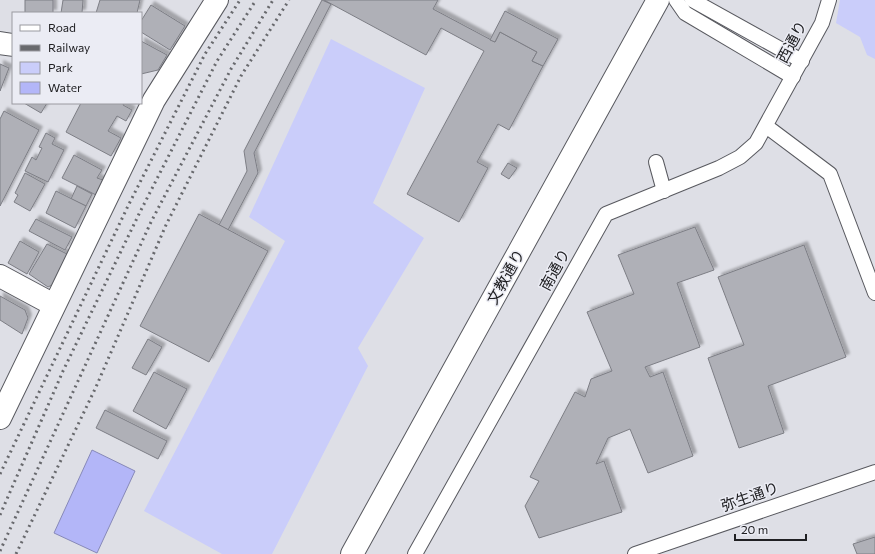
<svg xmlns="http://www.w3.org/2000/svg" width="875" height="554" font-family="Commissioner,'Noto Sans JP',sans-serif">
<defs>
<filter id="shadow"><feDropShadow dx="3.5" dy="-3.5" stdDeviation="1" flood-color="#0004"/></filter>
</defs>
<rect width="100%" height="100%" fill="#dedfe6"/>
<g fill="#cacdfa">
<polygon points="840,0 875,0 875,59 867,55 860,37 836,23"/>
<polygon points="331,39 425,88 373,203 424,238 358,348 368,366 272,554 222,554 144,511 285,241 249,217"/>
</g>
<polygon fill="#b3b6f8" stroke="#8789b8" points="92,450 135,471 97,553 54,533"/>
<g fill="#afb0b7" stroke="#7d7e85" filter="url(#shadow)">
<rect x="25" y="0" width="28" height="13"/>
<polygon points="63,0 83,0 82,13 61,13"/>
<polygon points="100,0 140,0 137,13 96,13"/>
<polygon points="322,0 331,4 254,153 258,173 228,230 219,225 247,171 244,151"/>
<polygon points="324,0 438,0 433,9 495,42 500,32 537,52 532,61 543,66 509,130 498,124 477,162 488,168 459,222 407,194 484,51 441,28 426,55"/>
<polygon points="151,5 185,26 170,50 141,32 141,21"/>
<polygon points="505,11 558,39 543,66 532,61 537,52 500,32 495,42 490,40"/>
<polygon points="141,41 167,55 158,70 141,74"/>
<polygon points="0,64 9,68 0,91"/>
<polygon points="24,103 47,103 41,113"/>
<polygon points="81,103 124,103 123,105 132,110 126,121 117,116 108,131 121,138 111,156 66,132"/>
<polygon points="4,111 39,130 0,206 0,119"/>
<polygon points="46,133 55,138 52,144 64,150 48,182 25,171 32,157 36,160 42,148 39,147"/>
<polygon points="74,155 102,170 97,178 103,180 96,195 62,178"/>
<polygon points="508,163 517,168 509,179 501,174"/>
<polygon points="25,173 45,184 30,211 14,202 18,195 15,193"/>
<polygon points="77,186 92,194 86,206 71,199"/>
<polygon points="56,191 86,206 75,228 46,213"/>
<polygon points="199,214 268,251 209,362 140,326"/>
<polygon points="36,219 72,237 65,250 29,231"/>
<polygon points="695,227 714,270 677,283 700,347 645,367 650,377 663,372 693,456 648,473 630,429 608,438 596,464 604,461 622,512 539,538 525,506 539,481 530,477 575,392 585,397 591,379 612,371 587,312 634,294 618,255"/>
<polygon points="20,241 39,252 27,274 8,263"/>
<polygon points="47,244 69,255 54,284 48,287 29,274"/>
<polygon points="804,245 846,357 768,386 784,433 739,448 708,358 744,345 718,277"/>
<polygon points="0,296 25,310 28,318 22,334 0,320"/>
<polygon points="148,339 162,347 146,375 132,368"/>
<polygon points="154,372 187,389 166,429 133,411"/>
<polygon points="105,410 167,441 158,459 96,428"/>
<polygon points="875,537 875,554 857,554 853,544"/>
</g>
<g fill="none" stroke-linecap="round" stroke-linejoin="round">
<g stroke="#58595f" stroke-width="16">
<g id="lane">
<polyline points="676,0 685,13 793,77"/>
<polyline points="692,0 802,61"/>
<polyline points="766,126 830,174 875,293"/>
<polyline points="656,162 664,191"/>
<polyline points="415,554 606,214 719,168 740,157 756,143 822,23 829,0"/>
<polyline points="635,554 875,472"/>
</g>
</g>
<g stroke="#58595f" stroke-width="24">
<g id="street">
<polyline points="0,43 13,45"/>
<polyline points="0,276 54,305"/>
<polyline points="0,418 154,100 217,0"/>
</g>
</g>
<g stroke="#58595f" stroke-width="24">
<polyline id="secondary" points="352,554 658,0"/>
</g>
<use href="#lane" stroke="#fff" stroke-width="14"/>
<use href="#street" stroke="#fff" stroke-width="22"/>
<use href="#secondary" stroke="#fff" stroke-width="22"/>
<g stroke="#68696d" stroke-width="3" stroke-dasharray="2 4" stroke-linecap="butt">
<polyline points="0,474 128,206 205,54 240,0"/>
<polyline points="0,515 63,371 139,214 217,61 256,0"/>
<polyline points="0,551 151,222 231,69 273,0"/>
<polyline points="16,554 96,387 166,225 241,76 289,0"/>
</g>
</g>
<g text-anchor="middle" stroke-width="3" stroke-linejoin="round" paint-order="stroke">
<g font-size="15" fill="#202023" stroke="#ebecf4">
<text transform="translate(792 42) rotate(-62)" y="5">西通り</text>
<text transform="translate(555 270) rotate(-61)" y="5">南通り</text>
<text transform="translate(506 277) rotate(-61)" y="5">文教通り</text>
<text transform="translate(750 497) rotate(-19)" y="5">弥生通り</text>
</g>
</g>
<rect x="12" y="12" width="130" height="92" fill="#ebecf4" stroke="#9a9aa0"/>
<rect x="20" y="25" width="20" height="6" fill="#ffffff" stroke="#9a9aa0"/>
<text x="48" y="32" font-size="12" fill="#202023">Road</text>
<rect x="20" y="45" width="20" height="6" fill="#68696d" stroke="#9a9aa0"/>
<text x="48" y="52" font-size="12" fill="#202023">Railway</text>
<rect x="20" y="62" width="20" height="12" fill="#cacdfa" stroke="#9a9aa0"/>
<text x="48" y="72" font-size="12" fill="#202023">Park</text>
<rect x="20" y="82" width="20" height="12" fill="#b3b6f8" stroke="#9a9aa0"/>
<text x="48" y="92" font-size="12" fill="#202023">Water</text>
<path d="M735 534v6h71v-6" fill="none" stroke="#202023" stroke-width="2"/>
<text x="741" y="534" font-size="12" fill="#202023" stroke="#ebecf4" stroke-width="3" paint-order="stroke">20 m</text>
</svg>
